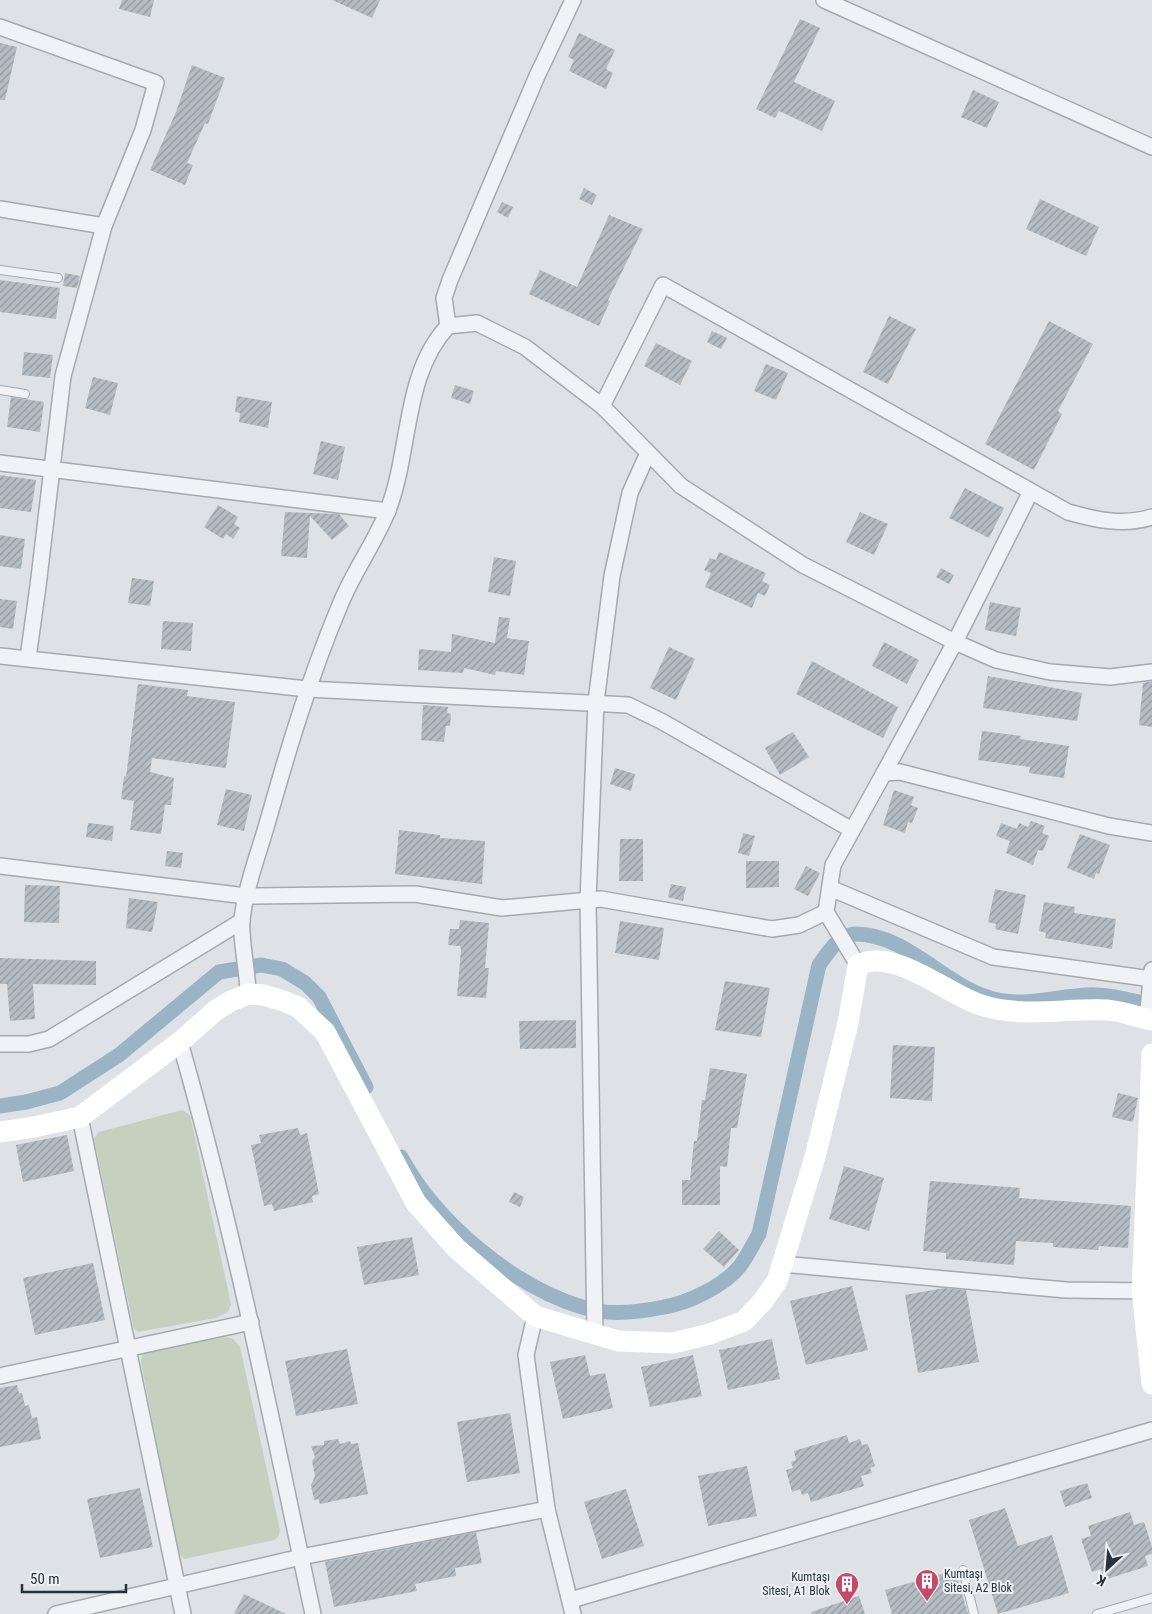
<svg xmlns="http://www.w3.org/2000/svg" width="1152" height="1614" font-family="'Roboto Condensed',sans-serif">
<defs>
<pattern id="building-hatch" width="6" height="6" patternUnits="userSpaceOnUse" patternTransform="scale(1.25)"><rect width="6" height="6" fill="#b5bcc3"/><path d="M-1 1l2-2M0 6l6-6M5 7l2-2" fill="none" stroke="#9399a0"/></pattern>
</defs>
<rect width="100%" height="100%" fill="#dee2e6"/>
<g fill="#c5d0bf">
<polygon points="182,1110 190,1115 231,1304 228,1312 216,1318 138,1332 134,1329 94,1139 99,1132"/>
<polygon points="227,1337 233,1339 240,1347 280,1530 278,1537 274,1540 184,1559 178,1552 141,1362 142,1352 146,1350"/>
</g>
<g fill="none" stroke-linecap="round" stroke-linejoin="round">
<g stroke="#9bb4c5" stroke-width="15">
<polyline points="0,1106 26,1102 60,1093 119,1055 219,972 261,965 282,969 305,983 319,997 366,1087"/>
<path d="M401,1157C436,1222 513,1287 585,1308C609,1316 640,1312 664,1307C688,1303 724,1286 740,1266C747,1257 753,1244 759,1234L819,965C828,953 838,935 855,934C910,934 945,989 998,1000C1026,1006 1057,997 1085,995C1106,993 1131,1001 1152,1005"/>
</g>
</g>
<g fill="url(#building-hatch)">
<polygon points="122,0 154,0 150,17 119,9"/>
<polygon points="332,0 380,0 372,18"/>
<polygon points="800,19 820,28 794,82 835,101 822,131 779,111 775,118 756,109"/>
<polygon points="579,33 615,50 606,69 613,73 606,89 569,71 574,60 568,57"/>
<polygon points="0,43 17,47 5,100 0,100"/>
<polygon points="192,65 225,78 208,124 205,123 187,163 193,165 185,185 150,170 176,112"/>
<polygon points="973,90 999,102 987,128 961,117"/>
<polygon points="584,188 597,195 592,205 579,199"/>
<polygon points="1040,199 1099,227 1086,256 1026,229"/>
<polygon points="502,202 513,207 508,218 497,212"/>
<polygon points="609,215 643,229 608,300 610,301 599,326 529,294 540,270 577,287"/>
<polygon points="65,273 80,276 77,288 63,286"/>
<polygon points="0,280 60,288 56,319 0,312"/>
<polygon points="889,316 916,329 888,384 863,372"/>
<polygon points="1049,321 1093,344 1058,411 1062,414 1034,470 985,444"/>
<polygon points="712,331 727,338 721,349 707,342"/>
<polygon points="656,343 692,361 680,385 644,366"/>
<polygon points="24,352 53,355 50,378 22,375"/>
<polygon points="766,364 788,373 776,400 754,391"/>
<polygon points="93,377 118,383 110,415 85,408"/>
<polygon points="455,385 474,391 470,404 451,398"/>
<polygon points="237,396 272,402 268,428 239,422 240,413 235,412"/>
<polygon points="11,397 44,402 40,432 7,427"/>
<polygon points="321,441 345,447 338,480 313,474"/>
<polygon points="0,475 36,480 31,512 0,508"/>
<polygon points="965,488 1004,508 989,538 949,518"/>
<polygon points="218,505 238,517 234,524 240,528 233,539 226,534 223,539 204,527"/>
<polygon points="285,512 339,514 349,526 332,540 310,516 307,558 281,556"/>
<polygon points="860,512 888,524 874,555 846,542"/>
<polygon points="0,535 25,539 21,569 0,566"/>
<polygon points="719,552 766,573 762,581 770,585 765,596 758,593 752,608 705,587 711,573 704,570 710,558 716,560"/>
<polygon points="494,557 516,561 510,596 488,592"/>
<polygon points="941,568 954,575 949,584 936,577"/>
<polygon points="132,578 154,581 150,606 128,603"/>
<polygon points="0,599 17,601 13,629 0,627"/>
<polygon points="990,602 1021,608 1016,636 985,630"/>
<polygon points="499,617 510,618 507,638 529,641 524,675 496,671 495,675 464,668 463,673 418,670 419,649 451,652 452,634 495,643"/>
<polygon points="163,621 193,623 191,651 161,649"/>
<polygon points="884,642 919,660 907,684 872,666"/>
<polygon points="669,647 695,659 676,700 650,688"/>
<polygon points="812,661 898,707 883,738 796,694"/>
<polygon points="988,676 1082,693 1077,721 983,708"/>
<polygon points="1152,681 1152,727 1139,725 1143,683"/>
<polygon points="138,684 188,690 187,696 235,702 226,768 152,758 150,772 174,778 171,805 165,805 161,834 130,830 134,801 121,799 124,776 126,777"/>
<polygon points="423,705 448,707 447,713 451,714 450,726 446,726 444,742 421,740"/>
<polygon points="982,731 1021,736 1020,739 1069,746 1064,778 1029,773 1030,767 978,760"/>
<polygon points="793,732 809,757 780,775 765,748"/>
<polygon points="615,768 635,774 631,791 610,784"/>
<polygon points="226,789 252,795 244,831 217,825"/>
<polygon points="894,790 914,797 911,805 918,808 912,823 908,822 905,833 883,825"/>
<polygon points="1031,821 1045,826 1042,833 1049,836 1043,851 1038,850 1033,865 1006,853 1010,841 996,836 1001,823 1017,829 1019,823 1028,827"/>
<polygon points="88,823 114,826 112,841 86,837"/>
<polygon points="399,830 440,835 440,838 485,841 482,884 395,874"/>
<polygon points="743,833 755,836 749,856 738,853"/>
<polygon points="1080,834 1110,845 1099,874 1096,873 1094,879 1067,868"/>
<polygon points="620,839 643,839 643,881 619,881"/>
<polygon points="167,851 183,853 181,868 165,866"/>
<polygon points="746,861 779,861 779,887 746,888"/>
<polygon points="806,866 820,873 808,896 794,889"/>
<polygon points="671,884 686,887 683,901 668,897"/>
<polygon points="25,885 60,886 59,923 24,922"/>
<polygon points="995,889 1026,895 1018,934 995,929 996,924 988,922"/>
<polygon points="129,898 158,902 152,932 126,928"/>
<polygon points="1044,902 1075,907 1074,913 1116,919 1112,949 1045,938 1046,933 1039,931"/>
<polygon points="460,920 489,923 485,968 489,968 486,998 457,996 461,950 460,946 448,945 450,929 459,929"/>
<polygon points="620,921 664,928 659,960 615,953"/>
<polygon points="0,958 96,961 96,985 33,984 35,1019 10,1021 7,984 0,984"/>
<polygon points="725,981 770,988 761,1037 715,1030"/>
<polygon points="576,1020 576,1048 520,1049 519,1021"/>
<polygon points="893,1045 935,1047 932,1101 890,1098"/>
<polygon points="710,1068 747,1074 737,1128 731,1128 727,1167 720,1166 720,1205 682,1205 682,1180 690,1180 694,1141 697,1141 702,1100 705,1100"/>
<polygon points="1118,1093 1138,1098 1133,1122 1112,1117"/>
<polygon points="298,1128 300,1135 307,1133 319,1194 312,1196 313,1202 274,1211 272,1204 264,1206 251,1145 261,1143 259,1135"/>
<polygon points="67,1135 74,1171 23,1182 16,1145"/>
<polygon points="844,1166 884,1178 869,1231 829,1219"/>
<polygon points="930,1181 1020,1188 1019,1198 1131,1206 1128,1248 1099,1246 1098,1250 1053,1247 1053,1243 1016,1241 1014,1265 946,1259 946,1253 923,1251"/>
<polygon points="514,1192 524,1197 520,1207 509,1202"/>
<polygon points="719,1231 739,1250 724,1267 703,1249"/>
<polygon points="412,1237 419,1275 364,1285 357,1247"/>
<polygon points="93,1263 105,1320 35,1335 23,1278"/>
<polygon points="852,1286 868,1350 806,1365 790,1301"/>
<polygon points="945,1288 966,1290 979,1362 918,1373 905,1295"/>
<polygon points="772,1339 780,1379 728,1390 719,1350"/>
<polygon points="347,1349 358,1404 296,1416 285,1361"/>
<polygon points="585,1355 590,1376 605,1373 613,1408 563,1419 550,1362"/>
<polygon points="693,1355 702,1396 650,1407 641,1367"/>
<polygon points="17,1385 19,1393 22,1393 25,1406 29,1405 32,1418 37,1417 41,1439 0,1447 0,1388"/>
<polygon points="510,1413 520,1473 467,1482 457,1422"/>
<polygon points="847,1435 849,1443 860,1439 862,1445 868,1444 875,1466 870,1468 872,1473 861,1476 864,1486 811,1502 808,1493 802,1495 800,1489 792,1492 786,1470 793,1468 791,1462 796,1460 794,1451"/>
<polygon points="338,1439 340,1444 350,1441 351,1444 358,1443 368,1494 320,1504 318,1499 314,1500 311,1485 315,1476 312,1461 315,1457 311,1446 324,1445 324,1441"/>
<polygon points="747,1466 757,1516 708,1526 698,1476"/>
<polygon points="1087,1483 1092,1498 1065,1507 1060,1491"/>
<polygon points="140,1488 153,1547 100,1558 87,1499"/>
<polygon points="626,1489 644,1546 602,1559 584,1502"/>
<polygon points="1005,1508 1018,1546 1052,1535 1069,1593 998,1614 969,1520"/>
<polygon points="1130,1512 1134,1525 1144,1522 1152,1547 1152,1554 1145,1556 1148,1566 1104,1580 1101,1569 1092,1572 1081,1539 1091,1536 1088,1526"/>
<polygon points="476,1532 482,1563 455,1568 456,1576 415,1584 417,1591 334,1607 325,1562"/>
<polygon points="955,1570 968,1614 892,1614 885,1590"/>
<polygon points="244,1594 286,1614 234,1614"/>
<polygon points="859,1596 865,1614 812,1614 811,1612"/>
</g>
<g fill="none" stroke-linecap="round" stroke-linejoin="round">
<g stroke="#a4aab0" stroke-width="10">
<g id="lane">
<polyline points="0,270 58,278"/>
<polyline points="0,390 25,394"/>
<polyline points="963,1570 974,1614"/>
<polyline points="1097,1614 1152,1598"/>
</g>
</g>
<g stroke="#a4aab0" stroke-width="18">
<g id="street">
<polyline points="824,0 1152,147"/>
<polyline points="0,27 156,83 143,130 104,226 63,376 38,586 28,658"/>
<polyline points="0,209 104,226"/>
<polyline points="448,326 444,298 450,280 537,76 573,0"/>
<path d="M602,406L663,285L1068,512C1096,520 1124,526 1152,517"/>
<polyline points="0,463 388,511"/>
<polyline points="0,656 307,689 628,705 661,721 852,830"/>
<polyline points="884,773 955,642 1030,493"/>
<polyline points="0,866 246,896 415,894 502,908 601,899 772,929 799,925 826,912"/>
<polyline points="830,888 993,957 1152,979"/>
<polyline points="858,965 826,912 833,865 884,773 900,772 1109,826 1152,833"/>
<path d="M248,994C248,971 240,940 242,919C246,886 258,855 267,824C288,750 310,676 340,605C353,572 375,543 388,510C411,451 403,374 448,326L477,323L525,347L602,406L681,486L803,565L955,642L996,660L1050,672L1110,677L1152,672"/>
<polyline points="1147,1019 1152,970"/>
<path d="M180,1042C234,1231 272,1423 313,1614"/>
<polyline points="0,1044 29,1044 49,1039 242,921"/>
<polyline points="80,1117 183,1614"/>
<polyline points="782,1264 1066,1290 1152,1291"/>
<polyline points="535,1316 526,1355 547,1509 573,1614"/>
<polyline points="595,1335 588,900 596,702 612,576 630,493 648,453"/>
<polyline points="0,1376 251,1322"/>
<polyline points="571,1600 1152,1430"/>
<polyline points="56,1614 301,1557 547,1509"/>
</g>
</g>
<use href="#lane" stroke="#f0f2f5" stroke-width="8"/>
<use href="#street" stroke="#f0f2f5" stroke-width="15"/>
<g stroke="#fff" stroke-width="21">
<polyline points="1152,1054 1142,1290 1152,1384"/>
<path d="M0,1132L34,1127L80,1117L180,1042L215,1011L231,1001L248,994L264,995L286,1002L298,1007L325,1032L416,1203L456,1248L535,1316L618,1341L673,1343L710,1334L744,1321L763,1301L777,1281L815,1157L848,1023L858,965C893,947 946,993 978,1004C1020,1019 1064,1008 1107,1010C1122,1011 1137,1017 1152,1020"/>
</g>
</g>
<defs>
<g id="building-pin" transform="scale(1.25)"><path d="M0 17L-7.5 6A9.5 9.5 0 1 1 7.5 6Z" fill="#c54969" stroke="#edf1f4"/><path d="M-4-6H4V6H1V3H-1V6H-4ZM-2.5-4.3h1.7v1.8h-1.7ZM.8-4.3h1.7v1.8H.8ZM-2.5-1h1.7V.8h-1.7ZM.8-1h1.7V.8H.8Z" fill="#fff"/></g>
</defs>
<g fill-rule="evenodd">
<use href="#building-pin" x="927" y="1581"/>
<use href="#building-pin" x="847" y="1584"/>
</g>
<g text-anchor="middle" stroke-width="4" stroke-linejoin="round" paint-order="stroke">
<g font-size="12" fill="#28323c" stroke="#edf1f4" text-anchor="start">
<text x="944" y="1578">Kumtaşı<tspan x="944" dy="14">Sitesi, A2 Blok</tspan></text>
<text x="830" y="1581" text-anchor="end">Kumtaşı<tspan x="830" dy="14">Sitesi, A1 Blok</tspan></text>
</g>
</g>
<g transform="translate(1107 1569) rotate(206)" stroke="#edf1f4" stroke-width="4" paint-order="stroke">
<path d="M0-4L9 19L0 12L-9 19Z" fill="#28323c"/>
<text y="-8" font-size="14" font-weight="bold" text-anchor="middle" fill="#28323c">K</text>
</g>
<path d="M22 1584v8h104v-8" fill="none" stroke="#28323c" stroke-width="2.5"/>
<text x="30" y="1584" font-size="15" fill="#28323c" stroke="#edf1f4" stroke-width="4" paint-order="stroke">50 m</text>
</svg>
